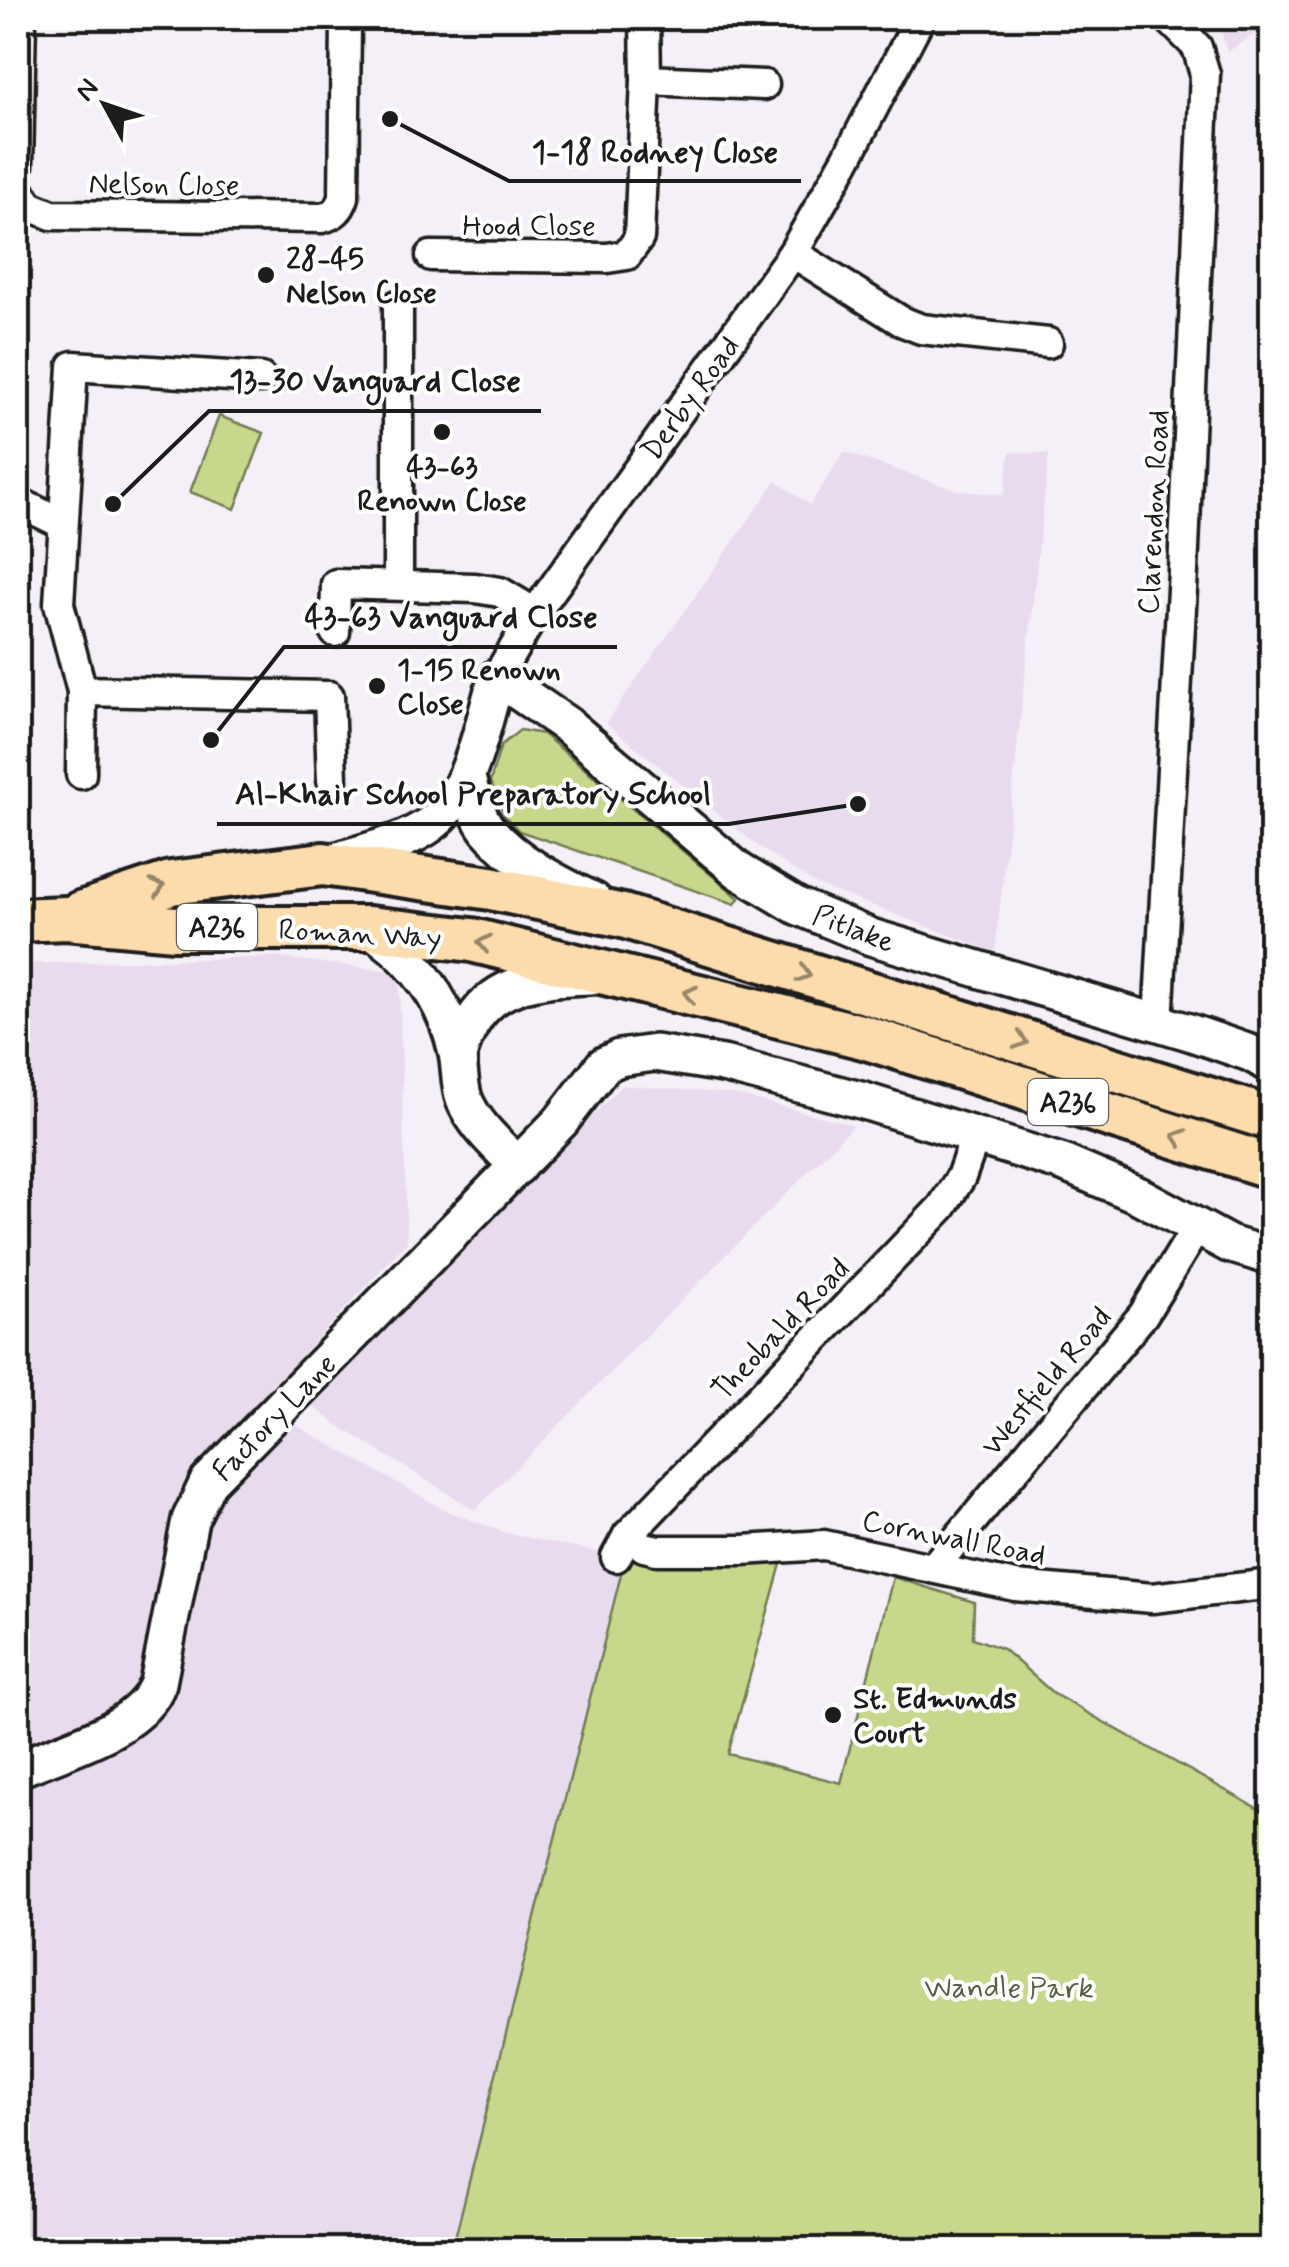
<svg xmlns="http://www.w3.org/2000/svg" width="1289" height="2267" font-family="Mynerve,sans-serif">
<rect width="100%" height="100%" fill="#f5eff7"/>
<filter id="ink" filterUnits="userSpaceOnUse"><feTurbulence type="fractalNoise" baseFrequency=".01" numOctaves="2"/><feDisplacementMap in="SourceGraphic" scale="20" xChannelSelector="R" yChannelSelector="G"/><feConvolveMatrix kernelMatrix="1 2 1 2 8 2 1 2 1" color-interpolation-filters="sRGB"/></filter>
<g filter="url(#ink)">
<g fill="#e9dbee">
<polygon points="1214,18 1271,18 1271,24 1227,52 1218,21"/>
<polygon points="844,452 956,490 1004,495 1010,452 1049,454 995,952 815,884 762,849 606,723 776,481 810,505"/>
<polygon points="273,957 399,972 407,1242 262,1398 299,1427 447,1511 506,1533 625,1558 452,2249 18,2249 18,964"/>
<polygon points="622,1085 732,1094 854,1125 475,1510 342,1428 312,1406"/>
</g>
<g fill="#c7d88c" stroke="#727a54" stroke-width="2.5">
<polygon points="219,416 264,433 235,509 190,492"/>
<polygon points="520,730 543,734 739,898 735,904 519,831 505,816 490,782 501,745"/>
<polygon points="783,1557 728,1754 841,1783 893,1577 974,1602 973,1638 1003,1649 1054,1694 1271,1816 1271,2249 452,2250 625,1558 656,1560"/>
</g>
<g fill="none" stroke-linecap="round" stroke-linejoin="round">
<g stroke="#1c1c1c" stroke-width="35">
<g id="minor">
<polyline points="646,80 764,85"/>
<polyline points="18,166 21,18"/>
<path d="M18,189L30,206L52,215L322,218C334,215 340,210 344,197L346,23"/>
<polyline points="793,253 901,321 921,329 1048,343"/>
<polyline points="431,256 607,258 627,255 639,238 646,80 645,18"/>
<polyline points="18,502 63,524"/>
<polyline points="398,585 398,305"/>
<polyline points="335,632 336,584 475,588 500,592 535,613"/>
<polyline points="497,677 535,613 793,253 846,160 920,18"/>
<polyline points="82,691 329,696 332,780"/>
<polyline points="81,774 82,691 59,604 73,366 261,378"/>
<polyline points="1158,1023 1183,571 1205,74 1197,47 1168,18"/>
<polyline points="628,1535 644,1547 657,1550 743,1550 824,1545 1015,1586 1152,1598 1272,1584"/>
<polyline points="616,1557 628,1535 942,1207 961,1177 975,1137"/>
<polyline points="933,1568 1143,1315 1197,1227"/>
</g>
</g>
<g stroke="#1c1c1c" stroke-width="42">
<g id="tertiary">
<path d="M467,778C472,796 477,816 488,830C515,862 557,883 594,901"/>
<path d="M329,863C362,852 402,845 431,824C472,794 482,724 497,677L567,725L739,871L797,906L871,937L1189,1032L1250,1053L1272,1065"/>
<path d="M369,928C415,958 445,998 457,1053C460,1068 459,1084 464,1099C474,1125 499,1146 518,1166"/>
<path d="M458,1057C477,985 525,978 591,976"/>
<path d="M18,1769C62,1750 141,1730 158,1683L190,1520L208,1482L561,1121L604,1065L619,1058L655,1053L723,1064L864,1101L1063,1163L1138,1195L1229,1244L1272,1257"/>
</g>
</g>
<g stroke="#1c1c1c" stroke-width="50">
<g id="primary">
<polyline points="81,913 171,883 323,864 491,888 623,916 1272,1119"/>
<polyline points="18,920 66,918 175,928 369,928 472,940 864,1037 1272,1167"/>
</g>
</g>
<use href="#minor" stroke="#fff" stroke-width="28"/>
<use href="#tertiary" stroke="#fff" stroke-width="35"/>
<use href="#primary" stroke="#fcdcac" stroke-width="42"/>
</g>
<defs><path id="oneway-chevron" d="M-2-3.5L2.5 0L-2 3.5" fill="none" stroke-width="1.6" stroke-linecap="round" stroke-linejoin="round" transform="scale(2.5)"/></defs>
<g stroke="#97866b">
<use href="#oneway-chevron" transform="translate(158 887) rotate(-18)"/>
<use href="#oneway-chevron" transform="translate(484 943) rotate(-168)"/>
<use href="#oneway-chevron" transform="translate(804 974) rotate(18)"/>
<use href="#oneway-chevron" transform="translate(690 994) rotate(-167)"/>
<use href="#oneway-chevron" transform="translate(1021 1041) rotate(17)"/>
<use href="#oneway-chevron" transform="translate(1179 1137) rotate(-162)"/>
</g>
</g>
<g fill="#1c1c1c" stroke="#fff" stroke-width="4">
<circle cx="266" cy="275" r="10"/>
<circle cx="442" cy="432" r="10"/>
<circle cx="377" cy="686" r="10"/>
<circle cx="833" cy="1715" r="10"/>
</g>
<g text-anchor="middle" stroke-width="8" stroke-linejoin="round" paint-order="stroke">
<g fill="#fff" stroke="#606060" stroke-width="2.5">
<rect x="177" y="904" width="80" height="46" rx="8"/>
<rect x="1028" y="1079" width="80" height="46" rx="8"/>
</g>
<g font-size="28" font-weight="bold" fill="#1c1c1c">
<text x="217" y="937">A236</text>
<text x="1068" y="1112">A236</text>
</g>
<g font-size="30" fill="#1c1c1c" stroke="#fff">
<text transform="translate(164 184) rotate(1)" y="10">Nelson Close</text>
<text x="529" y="235">Hood Close</text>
<text transform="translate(690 398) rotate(-54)" y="10">Derby Road</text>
<text transform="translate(1153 512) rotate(-87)" y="10">Clarendon Road</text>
<text transform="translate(854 928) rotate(21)" y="10">Pitlake</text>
<text transform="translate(360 933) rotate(3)" y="10">Roman Way</text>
<text transform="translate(780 1329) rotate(-46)" y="10">Theobald Road</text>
<text transform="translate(1046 1381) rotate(-50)" y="10">Westfield Road</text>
<text transform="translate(274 1417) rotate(-46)" y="10">Factory Lane</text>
<text transform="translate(954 1537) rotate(11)" y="10">Cornwall Road</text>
</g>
<g font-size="30" font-weight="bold" fill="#1c1c1c" stroke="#fff" text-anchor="start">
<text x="286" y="268">28-45<tspan x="286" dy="34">Nelson Close</tspan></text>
<text x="442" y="476" text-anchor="middle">43-63<tspan x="442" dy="34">Renown Close</tspan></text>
<text x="397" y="679">1-15 Renown<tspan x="397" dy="34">Close</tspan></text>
<text x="853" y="1708">St. Edmunds<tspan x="853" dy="34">Court</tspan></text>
</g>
<g font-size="30" fill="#585e43" stroke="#fff">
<text x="1009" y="1997">Wandle Park</text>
</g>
</g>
<path fill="none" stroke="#1c1c1c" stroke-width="4" d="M390 119L509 181H801M113 504L209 411H541M211 740L284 647H617M858 804L729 824H217"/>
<g fill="#1c1c1c" stroke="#fff" stroke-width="4">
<circle cx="390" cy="119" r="10"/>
<circle cx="113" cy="504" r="10"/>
<circle cx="211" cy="740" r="10"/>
<circle cx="858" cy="804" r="10"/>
</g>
<g font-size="32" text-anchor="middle" font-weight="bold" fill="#1c1c1c" stroke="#fff" stroke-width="8" stroke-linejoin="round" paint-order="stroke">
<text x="655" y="162">1-18 Rodney Close</text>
<text x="375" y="391">13-30 Vanguard Close</text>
<text x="451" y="627">43-63 Vanguard Close</text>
<text x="473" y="804">Al-Khair School Preparatory School</text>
</g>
<rect width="1289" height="2267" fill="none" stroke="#fff" stroke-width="60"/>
<rect x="30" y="30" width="1229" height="2207" fill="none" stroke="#1c1c1c" stroke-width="4" filter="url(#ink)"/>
<g transform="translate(105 105) rotate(310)" stroke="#ffffff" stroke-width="8" paint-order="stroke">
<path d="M0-8L18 38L0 25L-18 38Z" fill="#1c1c1c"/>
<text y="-15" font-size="28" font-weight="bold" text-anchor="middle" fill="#1c1c1c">N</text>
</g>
</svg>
